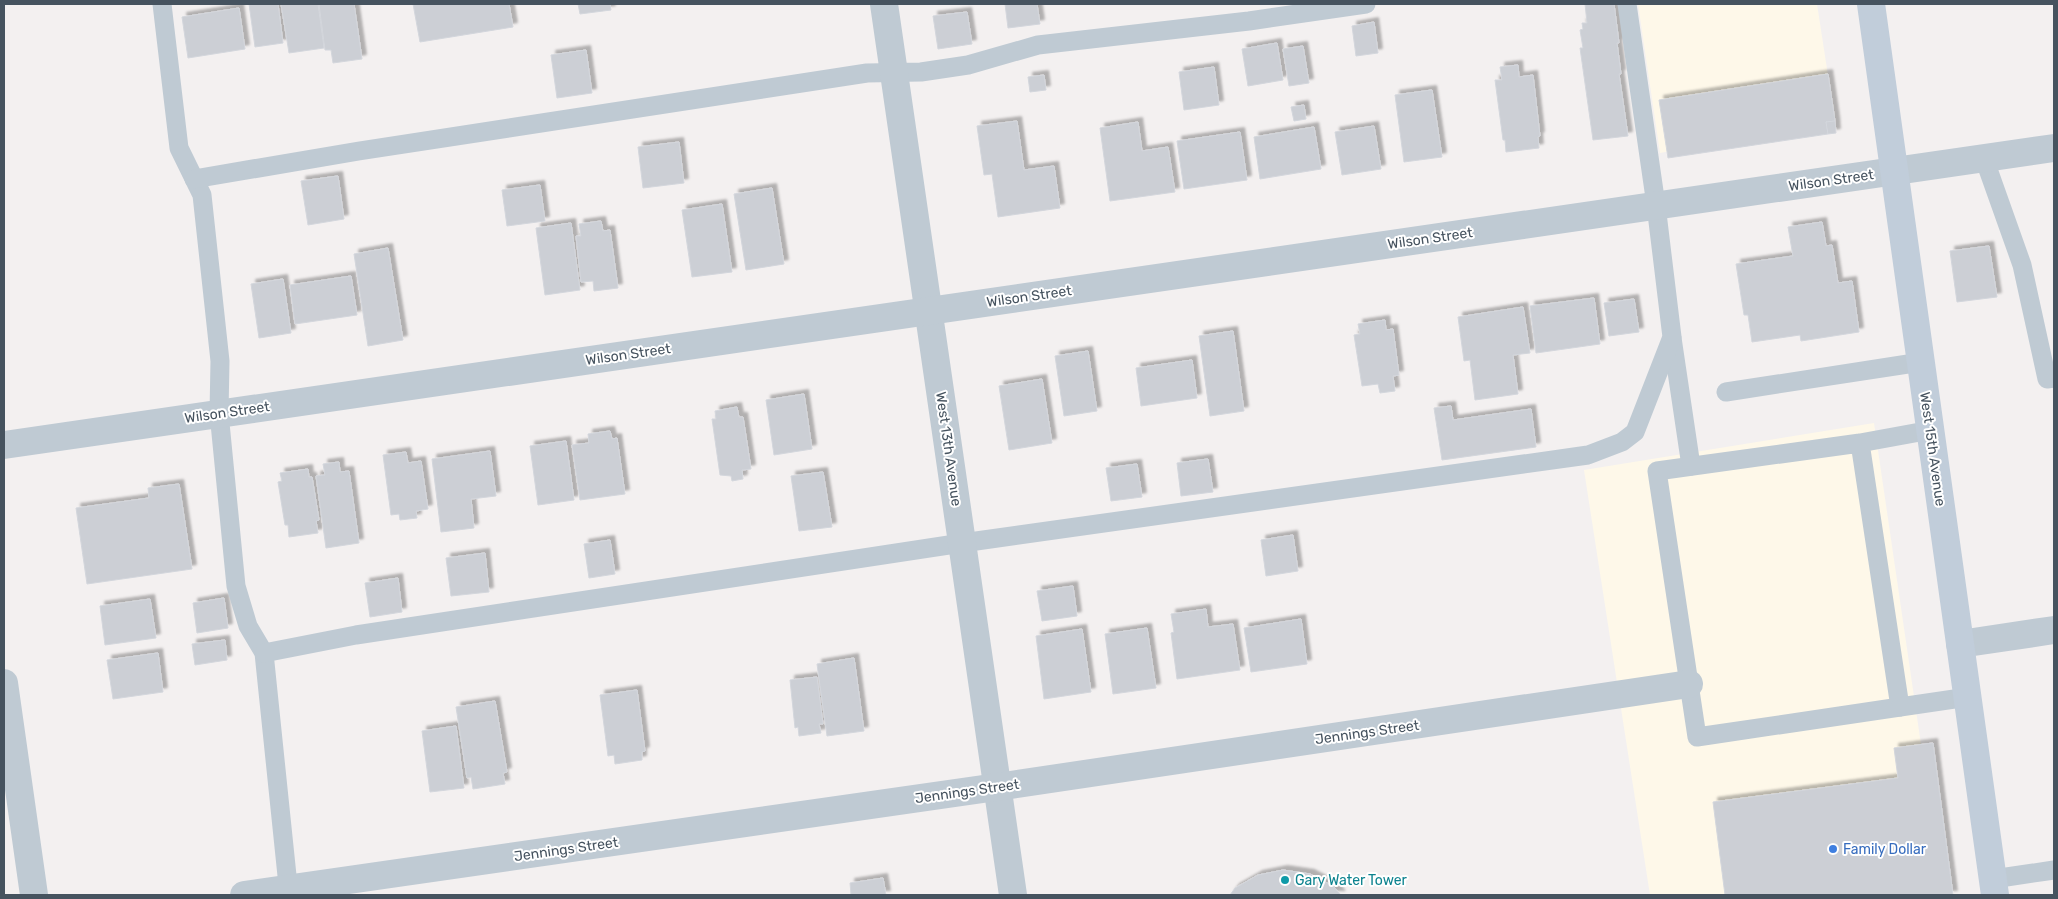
<svg xmlns="http://www.w3.org/2000/svg" width="2058" height="899" font-family="Rubik,sans-serif">
<defs>
<filter id="shadow"><feDropShadow dx="4.5" dy="-4.5" stdDeviation="1" flood-color="#0004"/></filter>
</defs>
<rect width="100%" height="100%" fill="#f3f0f0"/>
<g fill="#fef8e9">
<polygon points="1638,4 1817,4 1835,121 1660,153"/>
<polygon points="1874,423 1943,895 1650,895 1584,470"/>
</g>
<g fill="#cccfd5" stroke="#d3d6dc" filter="url(#shadow)">
<polygon points="249,4 278,4 283,43 255,47"/>
<polygon points="281,4 318,4 324,48 289,53"/>
<polygon points="319,4 354,4 362,59 333,63 331,50 325,50"/>
<polygon points="413,4 509,4 513,27 420,42"/>
<polygon points="578,4 610,4 611,10 580,14"/>
<polygon points="1005,4 1037,4 1040,24 1008,28"/>
<polygon points="1585,4 1614,4 1619,43 1617,43 1621,74 1619,74 1628,136 1593,140 1580,48 1583,48 1580,30 1583,29 1582,23 1587,23"/>
<polygon points="239,8 245,49 188,58 182,17"/>
<polygon points="967,12 972,44 938,49 933,16"/>
<polygon points="1374,22 1378,53 1356,56 1352,26"/>
<polygon points="1277,43 1283,80 1248,86 1242,49"/>
<polygon points="1303,46 1309,83 1289,86 1283,49"/>
<polygon points="586,50 592,93 557,98 551,55"/>
<polygon points="1518,65 1519,77 1533,75 1540,136 1538,137 1539,148 1506,152 1505,140 1503,140 1495,80 1502,80 1500,67"/>
<polygon points="1214,67 1219,105 1184,110 1179,72"/>
<polygon points="1828,74 1835,121 1826,122 1828,134 1668,158 1659,100"/>
<polygon points="1044,75 1046,90 1030,92 1028,77"/>
<polygon points="1432,90 1442,157 1404,162 1395,95"/>
<polygon points="1304,105 1306,119 1294,121 1291,107"/>
<polygon points="1017,121 1024,170 1054,166 1060,208 998,217 992,174 984,175 977,126"/>
<polygon points="1835,121 1836,133 1828,134 1826,122"/>
<polygon points="1138,122 1142,151 1168,147 1175,192 1110,201 1100,128"/>
<polygon points="1374,126 1381,169 1342,175 1335,132"/>
<polygon points="1314,127 1321,169 1260,179 1254,137"/>
<polygon points="1240,132 1247,180 1184,189 1177,141"/>
<polygon points="679,142 684,183 643,188 638,147"/>
<polygon points="338,176 344,219 308,225 301,181"/>
<polygon points="540,185 545,221 507,226 502,190"/>
<polygon points="772,188 784,264 746,270 734,194"/>
<polygon points="722,204 732,272 692,277 682,210"/>
<polygon points="601,221 603,231 610,230 618,288 594,291 593,281 581,282 576,236 581,236 579,224"/>
<polygon points="1822,222 1826,246 1832,245 1838,283 1852,281 1859,332 1801,341 1800,335 1752,342 1748,315 1744,315 1736,264 1793,256 1788,227"/>
<polygon points="571,223 580,290 545,295 536,228"/>
<polygon points="1989,246 1997,297 1957,302 1950,251"/>
<polygon points="388,248 403,340 368,346 354,254"/>
<polygon points="351,276 357,315 295,324 290,285"/>
<polygon points="283,279 291,333 259,338 251,284"/>
<polygon points="1594,298 1600,344 1536,353 1530,306"/>
<polygon points="1634,299 1639,332 1609,336 1604,303"/>
<polygon points="1523,307 1530,353 1513,355 1518,394 1475,400 1470,360 1464,361 1458,317"/>
<polygon points="1385,320 1386,330 1393,329 1399,375 1393,376 1395,391 1380,393 1378,384 1362,386 1354,335 1360,334 1358,324"/>
<polygon points="1233,331 1244,411 1210,416 1199,336"/>
<polygon points="1088,351 1097,411 1064,416 1055,356"/>
<polygon points="1192,360 1197,398 1141,406 1136,368"/>
<polygon points="1042,379 1052,443 1009,450 999,386"/>
<polygon points="804,394 812,449 774,455 766,400"/>
<polygon points="1451,406 1453,420 1531,409 1536,447 1442,460 1434,408"/>
<polygon points="737,407 739,417 743,417 751,469 742,470 743,479 732,481 731,476 720,475 712,419 716,419 715,411"/>
<polygon points="610,431 612,439 617,438 625,494 580,500 572,445 589,443 588,434"/>
<polygon points="566,441 574,500 538,505 530,446"/>
<polygon points="490,451 496,496 471,499 474,528 441,532 432,459"/>
<polygon points="406,452 408,463 421,461 428,509 416,511 417,518 400,520 399,514 391,515 383,455"/>
<polygon points="1208,459 1213,492 1181,496 1177,463"/>
<polygon points="339,462 340,472 349,471 359,543 326,548 316,476 325,475 323,464"/>
<polygon points="1137,464 1142,497 1111,501 1106,468"/>
<polygon points="308,469 309,477 312,477 319,520 316,521 318,533 289,537 288,525 285,525 278,482 282,481 280,473"/>
<polygon points="823,472 832,527 799,531 791,476"/>
<polygon points="179,484 192,569 87,584 76,508 149,498 148,488"/>
<polygon points="1293,535 1298,571 1266,576 1261,540"/>
<polygon points="610,540 615,574 589,578 584,544"/>
<polygon points="485,553 489,592 451,596 446,558"/>
<polygon points="398,578 402,612 370,617 365,583"/>
<polygon points="1073,586 1077,616 1042,621 1037,591"/>
<polygon points="224,598 228,628 197,633 193,603"/>
<polygon points="150,599 156,638 105,645 100,606"/>
<polygon points="1206,609 1208,627 1233,624 1240,670 1177,679 1171,633 1174,632 1171,614"/>
<polygon points="1301,619 1307,664 1251,672 1244,628"/>
<polygon points="1147,628 1156,688 1113,694 1105,634"/>
<polygon points="1082,629 1091,692 1044,699 1036,636"/>
<polygon points="225,640 227,660 195,665 192,644"/>
<polygon points="158,653 163,692 113,699 107,660"/>
<polygon points="854,658 864,731 827,736 817,664"/>
<polygon points="817,677 823,724 819,724 821,733 799,736 798,727 795,728 790,680"/>
<polygon points="637,690 645,751 642,752 642,760 615,764 614,755 608,756 600,695"/>
<polygon points="495,701 507,772 503,773 505,784 473,789 471,777 467,778 456,707"/>
<polygon points="456,726 464,788 430,792 422,731"/>
<polygon points="1933,743 1953,895 1725,895 1713,802 1898,778 1894,748"/>
<polygon points="1283,870 1310,874 1333,886 1341,895 1230,895 1235,888 1258,875"/>
<polygon points="883,878 886,895 851,895 850,883"/>
</g>
<g fill="none" stroke-linecap="round" stroke-linejoin="round">
<g stroke="#bfcad3" stroke-width="19">
<polyline points="162,4 179,148 202,195 220,361 219,413 236,586 248,626 264,653 289,895"/>
<polyline points="1984,158 2022,265 2047,379 2054,378"/>
<polyline points="194,179 359,151 867,73 921,72 968,65 1038,45 1249,21 1366,4"/>
<polyline points="1672,338 1691,466"/>
<polyline points="1726,392 1921,362"/>
<polyline points="1860,443 1900,707 1697,737 1657,471 1860,443 1931,430"/>
<polyline points="264,653 356,635 962,543 1588,455 1622,442 1635,432 1672,337 1656,205 1627,4"/>
<polyline points="1900,707 1968,697"/>
<polyline points="1993,879 2054,870"/>
</g>
<g stroke="#bfcad3" stroke-width="28">
<polyline points="884,4 1013,895"/>
<polyline points="4,445 2054,148"/>
<polyline points="1960,644 2054,630"/>
<polyline points="244,895 997,787 1689,684"/>
</g>
<polyline stroke="#bfcad3" stroke-width="28" points="4,683 34,895"/>
<polyline stroke="#c1cdda" stroke-width="28" points="1871,4 1995,895"/>
</g>
<circle fill="#3f7fe0" stroke="#fff" stroke-width="2" cx="1833" cy="849" r="5"/>
<circle fill="#0f9aa8" stroke="#fff" stroke-width="2" cx="1285" cy="880" r="5"/>
<g text-anchor="middle" stroke-width="4" stroke-linejoin="round" paint-order="stroke">
<g font-size="14" fill="#46535f" stroke="#fff">
<text transform="translate(1831 180) rotate(-8)" y="5">Wilson Street</text>
<text transform="translate(1430 238) rotate(-8)" y="5">Wilson Street</text>
<text transform="translate(1029 296) rotate(-8)" y="5">Wilson Street</text>
<text transform="translate(628 354) rotate(-8)" y="5">Wilson Street</text>
<text transform="translate(227 412) rotate(-8)" y="5">Wilson Street</text>
<text transform="translate(949 449) rotate(82)" y="5">West 13th Avenue</text>
<text transform="translate(1933 449) rotate(82)" y="5">West 15th Avenue</text>
<text transform="translate(1367 732) rotate(-8)" y="5">Jennings Street</text>
<text transform="translate(967 791) rotate(-8)" y="5">Jennings Street</text>
<text transform="translate(566 849) rotate(-8)" y="5">Jennings Street</text>
</g>
<g font-size="14" fill="#366cbe" stroke="#fff" text-anchor="start">
<text x="1843" y="854">Family Dollar</text>
</g>
<g font-size="14" fill="#0d838f" stroke="#fff" text-anchor="start">
<text x="1295" y="885">Gary Water Tower</text>
</g>
</g>
<rect width="2058" height="899" fill="none" stroke="#46535f" stroke-width="10"/>
</svg>
